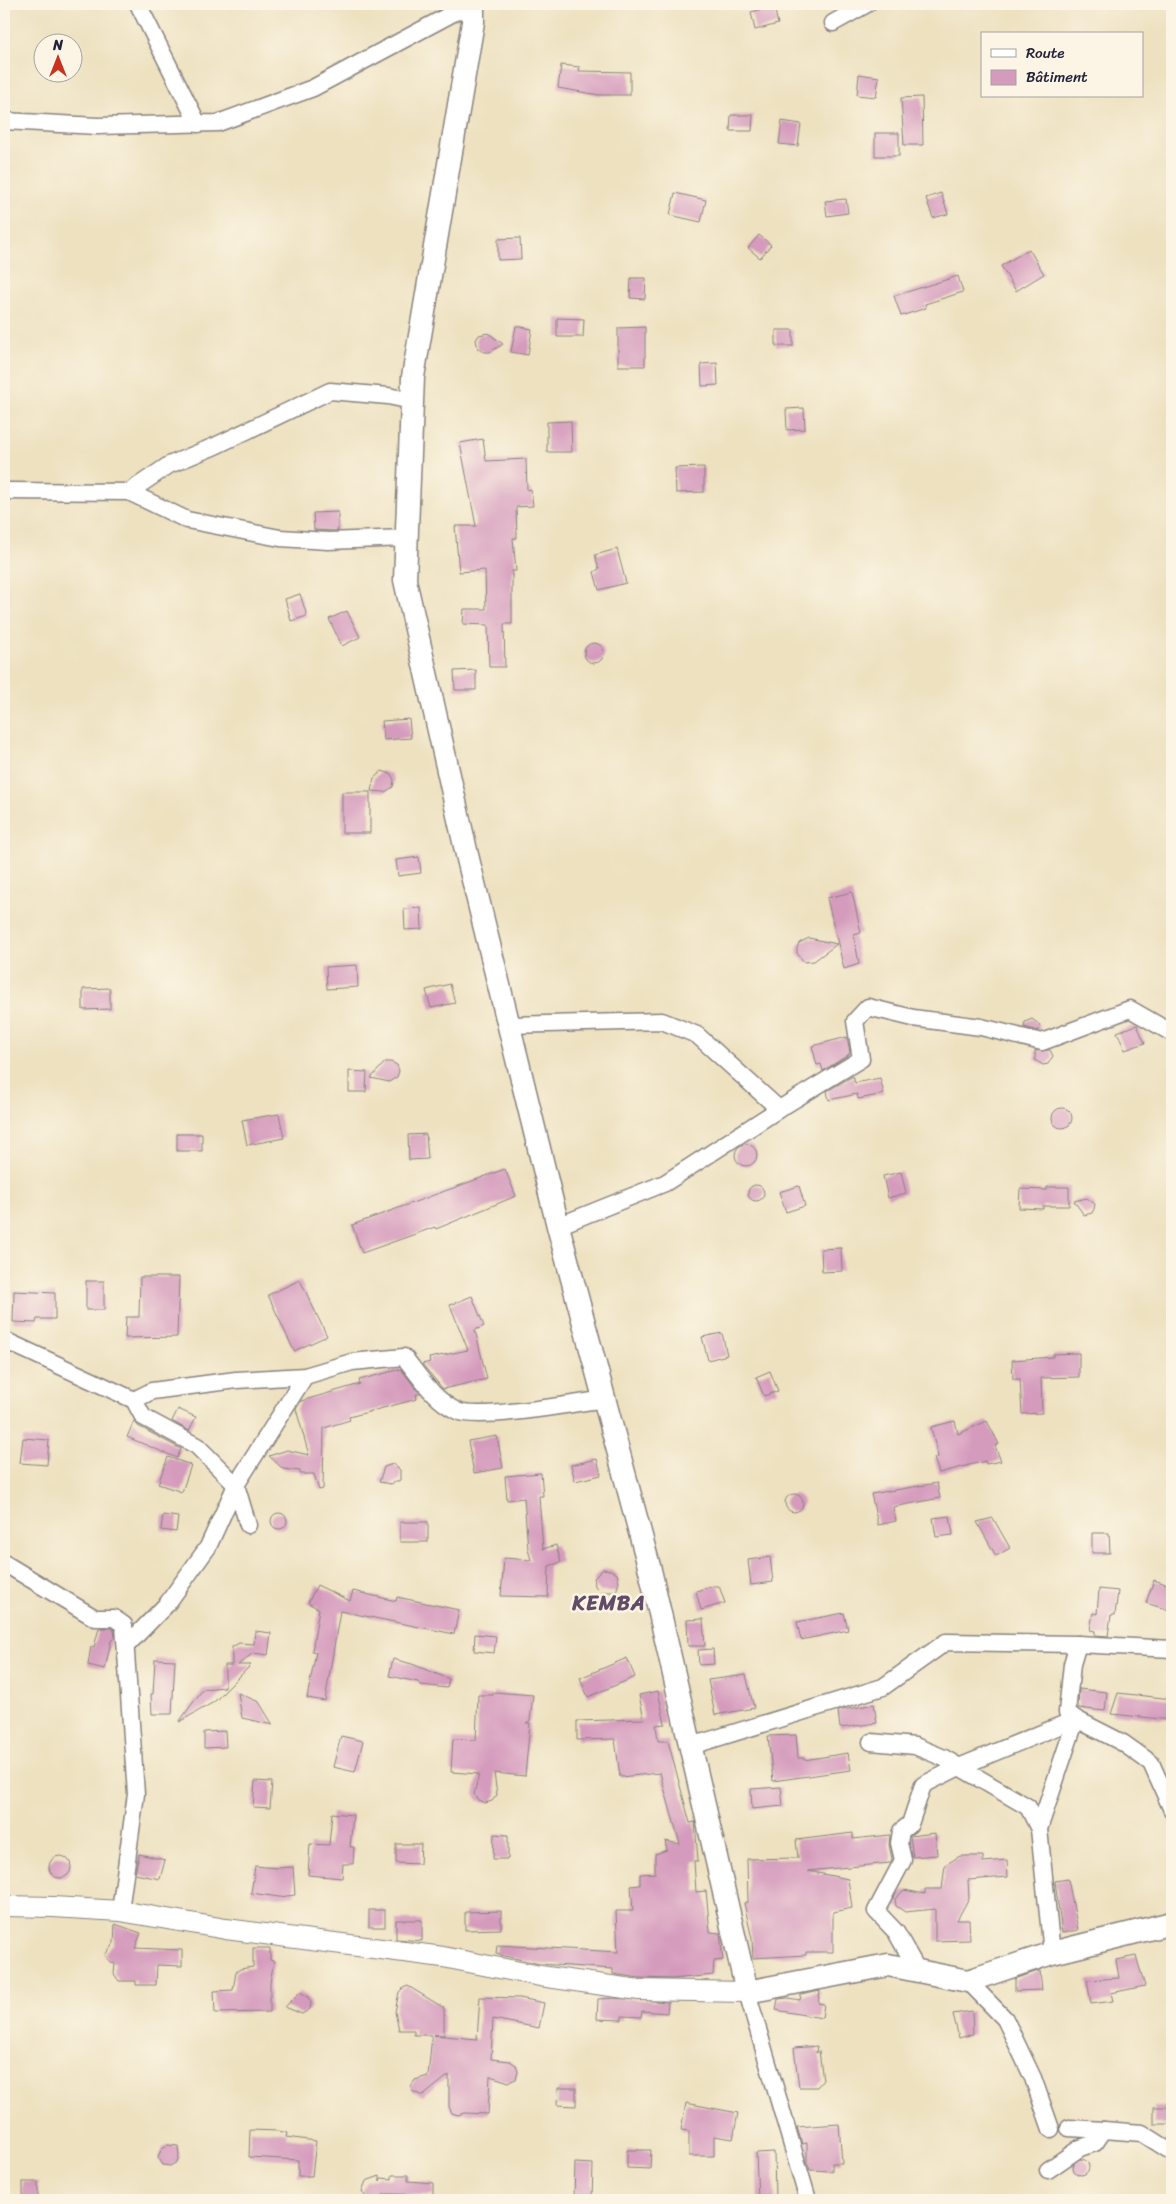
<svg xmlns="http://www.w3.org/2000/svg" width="1176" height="2204" font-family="Sriracha,sans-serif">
<rect width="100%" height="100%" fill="#fcf5e5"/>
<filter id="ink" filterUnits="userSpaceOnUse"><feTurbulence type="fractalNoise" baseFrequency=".02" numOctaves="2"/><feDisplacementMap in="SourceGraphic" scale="10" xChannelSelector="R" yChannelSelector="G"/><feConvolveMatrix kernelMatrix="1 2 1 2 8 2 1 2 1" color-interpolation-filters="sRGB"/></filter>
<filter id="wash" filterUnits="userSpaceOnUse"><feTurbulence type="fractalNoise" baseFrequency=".0096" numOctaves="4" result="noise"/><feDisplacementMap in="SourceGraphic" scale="20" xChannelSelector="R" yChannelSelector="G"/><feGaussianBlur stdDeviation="1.12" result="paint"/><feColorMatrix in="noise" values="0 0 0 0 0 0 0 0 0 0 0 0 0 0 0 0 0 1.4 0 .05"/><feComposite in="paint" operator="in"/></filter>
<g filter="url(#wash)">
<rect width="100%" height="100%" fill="#ede1c0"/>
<g id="blocks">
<g fill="#d59bbd">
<polygon points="774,6 778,24 755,30 751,12"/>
<polygon points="561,65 580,67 579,71 630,72 630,95 599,95 558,88"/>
<polygon points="859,74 879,77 876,97 857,95"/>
<polygon points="922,97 923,145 904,145 901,98"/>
<polygon points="731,115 753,115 752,131 730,131"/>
<polygon points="782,121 801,124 798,146 779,144"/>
<rect x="875" y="133" width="24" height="23"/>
<polygon points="675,193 706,200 701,222 670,215"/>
<polygon points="941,193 948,214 933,218 926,198"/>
<polygon points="846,199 848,213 827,216 825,201"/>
<polygon points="759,235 771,245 760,258 748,248"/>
<polygon points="520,238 521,259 498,260 498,239"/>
<polygon points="1029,249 1044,274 1016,291 1001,266"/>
<polygon points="958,276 963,292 925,304 926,308 901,316 894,296"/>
<polygon points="631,278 646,278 645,299 630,298"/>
<polygon points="557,318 584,319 583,337 557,337"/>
<polygon points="516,326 532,329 528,355 511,352"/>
<polygon points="645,327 645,366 618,366 618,328"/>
<rect x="776" y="330" width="17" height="16"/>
<polygon points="488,333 503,344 490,352 484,352 478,349 476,340 479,335"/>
<polygon points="717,363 718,385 702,386 701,364"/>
<polygon points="804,408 805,429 787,430 786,409"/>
<polygon points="571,421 572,452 547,452 547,422"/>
<polygon points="483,439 486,461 526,459 527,490 531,489 533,506 516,507 517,538 513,538 516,571 512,571 512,624 504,624 505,667 489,667 488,625 463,624 464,609 486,609 485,570 459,572 455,526 476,526 460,443"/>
<polygon points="704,467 704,492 676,493 675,468"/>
<polygon points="338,512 338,531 314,530 313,513"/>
<polygon points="617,549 626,583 599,590 594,572 599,569 595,555"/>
<polygon points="300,594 307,616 291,621 285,599"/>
<polygon points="347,611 360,637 342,646 329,619"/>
<circle cx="594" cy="653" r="10"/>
<polygon points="476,670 476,690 455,690 454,671"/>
<polygon points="409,719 411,738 384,740 382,721"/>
<polygon points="382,771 391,774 394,780 393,787 385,792 371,791 374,778"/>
<rect x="342" y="792" width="28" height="41"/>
<polygon points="419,857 421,873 398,876 396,860"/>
<polygon points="852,892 861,933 854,935 859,964 844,969 827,898"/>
<polygon points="421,908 422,929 405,930 404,909"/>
<polygon points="809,938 837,944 814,961 804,962 797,953 797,948 799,943"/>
<polygon points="357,965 358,987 327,989 326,967"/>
<polygon points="450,984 455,1003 431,1008 426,990"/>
<polygon points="110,988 110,1009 83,1010 83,989"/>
<polygon points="1032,1019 1040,1025 1039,1031 1024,1027 1025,1022"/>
<polygon points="1137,1025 1145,1043 1125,1050 1117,1032"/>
<polygon points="847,1037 850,1052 848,1055 823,1071 821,1064 817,1065 812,1046"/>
<polygon points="1050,1050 1053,1056 1048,1064 1043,1065 1035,1060 1035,1051"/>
<polygon points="385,1062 391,1062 397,1065 399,1071 397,1077 389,1082 371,1078"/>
<polygon points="349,1071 367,1072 366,1092 349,1092"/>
<polygon points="853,1076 855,1083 880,1078 884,1094 858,1099 857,1094 829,1100 827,1091"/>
<circle cx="1062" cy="1118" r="10"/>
<polygon points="279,1114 284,1138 247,1145 242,1120"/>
<rect x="177" y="1134" width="25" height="17"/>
<polygon points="426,1134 428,1159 409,1160 408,1135"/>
<circle cx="746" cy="1155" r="11"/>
<polygon points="505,1169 516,1196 436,1229 435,1227 362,1253 352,1225"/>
<polygon points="901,1172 906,1193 888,1198 883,1176"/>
<circle cx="756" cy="1193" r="8"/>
<polygon points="799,1186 805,1206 786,1212 779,1192"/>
<polygon points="1047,1187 1069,1187 1069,1206 1043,1206 1043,1209 1019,1208 1020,1189 1047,1190"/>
<polygon points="1087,1198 1095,1204 1094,1209 1092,1213 1084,1215 1074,1201"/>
<polygon points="841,1248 842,1271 822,1272 821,1249"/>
<polygon points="140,1277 179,1277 177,1337 125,1338 126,1317 139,1317"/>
<polygon points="300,1280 327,1336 294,1351 268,1295"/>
<rect x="86" y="1281" width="18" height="29"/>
<polygon points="14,1291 55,1293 55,1319 37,1319 36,1323 13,1322"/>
<polygon points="472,1296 484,1326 475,1330 487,1379 443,1389 422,1364 430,1362 429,1358 468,1350 450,1305"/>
<polygon points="722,1333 727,1355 708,1360 702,1337"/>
<polygon points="1079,1353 1079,1377 1041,1378 1042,1413 1022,1414 1020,1379 1013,1379 1012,1360 1053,1357 1053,1354"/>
<polygon points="401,1369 420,1394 416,1394 417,1399 349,1417 350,1420 324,1428 323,1489 319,1490 314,1474 300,1474 300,1471 283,1469 269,1456 287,1450 309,1455 296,1409 301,1401 360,1384 359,1380"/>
<polygon points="770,1371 778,1391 764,1396 756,1377"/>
<polygon points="178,1409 196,1417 189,1431 172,1421"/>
<polygon points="134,1421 138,1426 181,1449 177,1458 127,1437"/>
<polygon points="955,1421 958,1434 987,1421 999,1444 995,1446 1001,1461 986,1464 985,1461 939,1473 934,1458 938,1457 931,1427"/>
<polygon points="497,1436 503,1468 474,1473 468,1441"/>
<polygon points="23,1438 49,1440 47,1465 20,1463"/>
<polygon points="168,1457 191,1465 182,1492 158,1484"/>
<polygon points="597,1459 601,1475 575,1481 571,1465"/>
<polygon points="393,1464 400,1470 400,1480 391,1484 379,1482 384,1467"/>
<polygon points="541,1473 543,1496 539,1496 543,1549 556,1545 561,1562 549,1566 548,1597 501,1596 504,1558 531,1560 528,1549 524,1498 507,1500 505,1476"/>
<polygon points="937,1483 940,1498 893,1507 896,1521 878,1525 871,1494"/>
<circle cx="794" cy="1503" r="9"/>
<circle cx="279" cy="1521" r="8"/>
<polygon points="163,1515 178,1517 176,1532 161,1530"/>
<polygon points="950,1516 953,1535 936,1537 933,1518"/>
<polygon points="993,1518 1010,1548 996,1556 977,1522"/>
<rect x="400" y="1522" width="28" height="20"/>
<polygon points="1092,1533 1109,1533 1110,1553 1092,1553"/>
<polygon points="770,1557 773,1582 751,1585 748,1560"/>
<polygon points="603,1569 611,1570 617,1574 619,1582 616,1592 601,1592 595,1586 594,1578"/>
<polygon points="1154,1580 1172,1586 1172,1611 1146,1603"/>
<polygon points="317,1585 350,1601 353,1591 396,1601 397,1597 459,1610 454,1634 340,1611 325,1701 307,1698 316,1652 312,1651 319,1609 308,1603"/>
<polygon points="713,1586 719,1586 725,1603 701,1610 696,1591"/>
<polygon points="1099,1589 1118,1591 1115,1615 1111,1615 1108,1636 1095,1635 1095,1631 1090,1630 1093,1613 1097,1614"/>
<polygon points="844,1613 848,1630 801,1640 797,1622"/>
<polygon points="703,1619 705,1646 688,1646 687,1620"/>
<polygon points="111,1628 114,1630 115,1637 111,1641 105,1669 88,1665 91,1646 94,1647 99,1628"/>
<polygon points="255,1631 271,1633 268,1655 253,1653 238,1665 251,1665 214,1702 179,1722 203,1689 225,1687 225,1665 232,1665 232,1647 239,1643 254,1644"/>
<polygon points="475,1634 496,1636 494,1653 474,1651"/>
<polygon points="713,1649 714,1664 699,1665 698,1650"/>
<polygon points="627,1658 635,1677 588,1697 580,1678"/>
<polygon points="155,1659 175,1660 172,1714 152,1714 151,1694 153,1694"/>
<polygon points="393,1659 412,1664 449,1679 447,1688 421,1685 418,1682 389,1676"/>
<polygon points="746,1675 754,1708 715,1715 708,1680"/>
<polygon points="1079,1689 1107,1692 1105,1711 1078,1708"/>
<polygon points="658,1691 665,1724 656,1725 658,1741 668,1741 690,1823 695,1822 698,1861 694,1861 696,1892 706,1891 710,1932 720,1933 723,1960 714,1961 713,1975 672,1979 640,1978 613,1974 613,1969 540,1964 496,1954 497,1945 618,1952 616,1911 633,1911 631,1886 640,1885 640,1874 655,1873 655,1854 667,1850 665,1841 680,1844 660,1773 620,1777 615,1739 577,1740 577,1721 644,1719 639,1695"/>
<polygon points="494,1692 533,1695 530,1721 526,1723 530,1723 525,1776 494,1773 497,1795 492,1801 485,1803 478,1800 474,1794 479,1774 451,1772 453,1739 476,1740 478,1695 493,1695"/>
<polygon points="238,1693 259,1702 273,1725 242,1718"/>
<polygon points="1118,1693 1172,1699 1172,1720 1111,1714"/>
<polygon points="874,1704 877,1723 840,1728 838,1711"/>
<polygon points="225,1731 226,1747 204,1748 204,1732"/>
<polygon points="796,1735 798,1758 803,1758 804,1760 848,1753 851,1770 773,1781 768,1736"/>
<polygon points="341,1736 363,1741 355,1772 333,1767"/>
<polygon points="255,1781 272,1782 270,1808 253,1807"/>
<polygon points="781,1787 783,1806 752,1809 751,1789"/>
<polygon points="332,1813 353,1815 350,1847 354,1847 353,1864 343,1864 342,1878 308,1875 310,1844 329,1845"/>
<polygon points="853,1833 853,1839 890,1835 889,1845 892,1859 890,1863 808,1871 848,1879 852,1908 833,1912 833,1952 806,1952 806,1955 753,1958 752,1939 744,1903 748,1902 747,1859 798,1858 796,1840"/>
<polygon points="935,1833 937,1855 913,1857 910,1836"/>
<polygon points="494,1834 508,1835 508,1859 493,1859"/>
<polygon points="396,1844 421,1844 420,1864 396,1863"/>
<polygon points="139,1854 165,1860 160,1879 135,1874"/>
<circle cx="60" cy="1867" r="11"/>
<polygon points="960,1856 983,1856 983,1862 1007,1860 1008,1877 968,1880 969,1898 957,1920 969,1920 970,1940 935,1941 935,1909 905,1912 896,1906 895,1899 904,1890 925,1894 925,1889 942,1889 945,1865"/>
<polygon points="255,1866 277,1868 293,1867 295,1895 279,1897 251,1893"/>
<polygon points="1068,1879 1078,1930 1062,1933 1055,1881"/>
<rect x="369" y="1910" width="16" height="17"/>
<polygon points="501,1911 501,1929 465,1930 465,1912"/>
<polygon points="396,1920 422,1920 422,1941 396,1939"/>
<polygon points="115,1924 141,1933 135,1948 182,1950 182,1966 157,1965 156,1985 136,1985 136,1981 119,1981 114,1974 115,1964 108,1960 105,1955 114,1943"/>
<polygon points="253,1948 270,1948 270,1960 274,1961 270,1982 270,2012 215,2013 214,1991 233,1990 236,1972 240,1969 253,1967"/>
<polygon points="1136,1956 1145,1986 1111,1993 1113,2001 1091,2004 1087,1980 1119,1978 1116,1960"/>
<polygon points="1038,1971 1040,1971 1042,1990 1015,1991 1015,1979"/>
<polygon points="408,1986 444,2008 444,2035 434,2035 477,2039 480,1997 520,1998 544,2003 539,2028 493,2019 491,2059 510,2061 516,2065 518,2072 516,2079 509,2082 490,2076 488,2114 464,2113 458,2115 452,2113 449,2107 449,2075 423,2096 412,2091 411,2086 415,2080 428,2076 432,2035 414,2035 414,2030 399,2030 395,2012 399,1992 403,1988"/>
<polygon points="820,1991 818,2003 824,2004 822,2018 776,2010 778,1999 788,1998 800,2000 801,1995"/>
<polygon points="300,1992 308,1997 311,2003 310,2009 302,2014 285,2007"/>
<polygon points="614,1998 668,2002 667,2013 642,2011 641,2017 622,2016 622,2020 597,2019 598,1999"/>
<polygon points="972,2011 973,2034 959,2038 953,2014"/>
<polygon points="817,2046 816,2053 819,2051 823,2080 817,2087 799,2087 794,2048"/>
<polygon points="558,2088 576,2088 576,2106 557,2105"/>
<polygon points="686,2103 738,2113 733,2139 714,2136 714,2156 689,2156 689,2131 681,2130"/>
<rect x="1154" y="2107" width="18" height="17"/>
<polygon points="839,2124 842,2163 832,2163 832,2171 810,2170 807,2161 807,2143 802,2144 797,2127"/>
<polygon points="250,2130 278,2131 287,2133 286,2137 316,2141 312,2176 298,2176 298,2160 249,2157"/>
<polygon points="168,2145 178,2146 179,2156 177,2162 170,2166 163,2165 158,2157 162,2148"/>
<polygon points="627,2150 651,2150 650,2169 627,2168"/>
<polygon points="774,2152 775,2200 758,2200 756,2153"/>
<circle cx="1081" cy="2167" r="8"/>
<polygon points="575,2163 593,2164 592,2200 574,2200"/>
<polygon points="392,2175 408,2175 408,2181 433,2183 433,2195 385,2194 376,2200 366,2198 362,2191 366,2181 380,2176 380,2181 381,2178 392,2179"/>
<rect x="23" y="2182" width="15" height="17"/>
</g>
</g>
</g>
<g filter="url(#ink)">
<use href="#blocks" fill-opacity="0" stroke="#88827e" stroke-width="1"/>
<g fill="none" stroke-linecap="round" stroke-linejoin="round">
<g stroke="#88827e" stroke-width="19">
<g id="minor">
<polyline points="138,4 198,124"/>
<polyline points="833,23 867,4"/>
<polyline points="4,121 97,126 218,123 313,88 470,4"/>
<polyline points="4,491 129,492 169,465 215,446 330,391 388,396 412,401"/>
<polyline points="129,492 187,520 280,538 328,541 406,538"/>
<polyline points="509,1025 662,1021 697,1035 779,1109"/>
<polyline points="558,1226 665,1183 779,1109 861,1059 855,1021 868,1007 913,1018 981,1027 1042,1042 1130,1009 1172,1033"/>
<polyline points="4,1340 134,1400 143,1417 197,1446 236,1485 248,1525"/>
<path d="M134,1400L152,1391L236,1380L305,1376L352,1362L404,1357C420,1377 434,1400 457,1411C477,1421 578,1403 605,1399"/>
<polyline points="4,1563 95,1618 114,1618 124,1625 136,1794 120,1911"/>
<polyline points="127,1645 167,1604 208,1547 236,1485 305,1376"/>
<polyline points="871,1742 915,1746 944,1758 1028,1807 1039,1829"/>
<polyline points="691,1746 883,1687 946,1642 1078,1644"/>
<polyline points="1052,1953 1039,1829 1076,1719 1067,1712 1072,1664 1078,1644 1172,1649"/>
<polyline points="918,1971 896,1932 876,1911 903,1860 899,1843 901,1831 910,1824 923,1785 959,1767 1076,1719 1123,1743 1151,1763 1172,1810"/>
<polyline points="968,1981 1005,2019 1033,2078 1051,2129"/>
<polyline points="747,1992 808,2200"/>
<polyline points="1069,2128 1104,2130"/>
<polyline points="1048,2170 1080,2148 1095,2143 1104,2130 1142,2133 1172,2152"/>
</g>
</g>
<g stroke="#88827e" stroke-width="22">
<polyline id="tertiary" points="4,1906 53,1907 120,1911 226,1929 443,1957 540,1976 639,1990 747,1992"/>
</g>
<g stroke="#88827e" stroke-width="25">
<polyline id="secondary" points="473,4 473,22 413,377 405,580 467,855 558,1226 650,1570 747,1992 888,1965 968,1981 1052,1953 1172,1923"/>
</g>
<use href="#minor" stroke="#fff" stroke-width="16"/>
<use href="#tertiary" stroke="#fff" stroke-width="20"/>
<use href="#secondary" stroke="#fff" stroke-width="22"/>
</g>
</g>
<g text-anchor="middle" stroke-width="5" stroke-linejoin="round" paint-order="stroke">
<g font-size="21" font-weight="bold" letter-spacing="1" fill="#614c68" stroke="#fcf5e5">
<text x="609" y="1610">KEMBA</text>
</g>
</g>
<rect width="1176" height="2204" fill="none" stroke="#fcf5e5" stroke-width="20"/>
<rect x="981" y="32" width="162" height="65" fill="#fcf5e5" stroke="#a5a1a1"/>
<rect x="991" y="49" width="25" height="8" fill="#ffffff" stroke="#a5a1a1"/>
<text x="1026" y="58" font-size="15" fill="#22223b">Route</text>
<rect x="991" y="70" width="25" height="15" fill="#d59bbd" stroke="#a5a1a1"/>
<text x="1026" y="82" font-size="15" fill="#22223b">Bâtiment</text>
<g transform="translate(58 58)"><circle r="24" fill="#fcf5e5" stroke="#a5a1a1"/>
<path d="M0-4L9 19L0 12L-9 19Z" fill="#c8321e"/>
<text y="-8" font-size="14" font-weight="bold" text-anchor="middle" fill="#22223b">N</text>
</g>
</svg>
